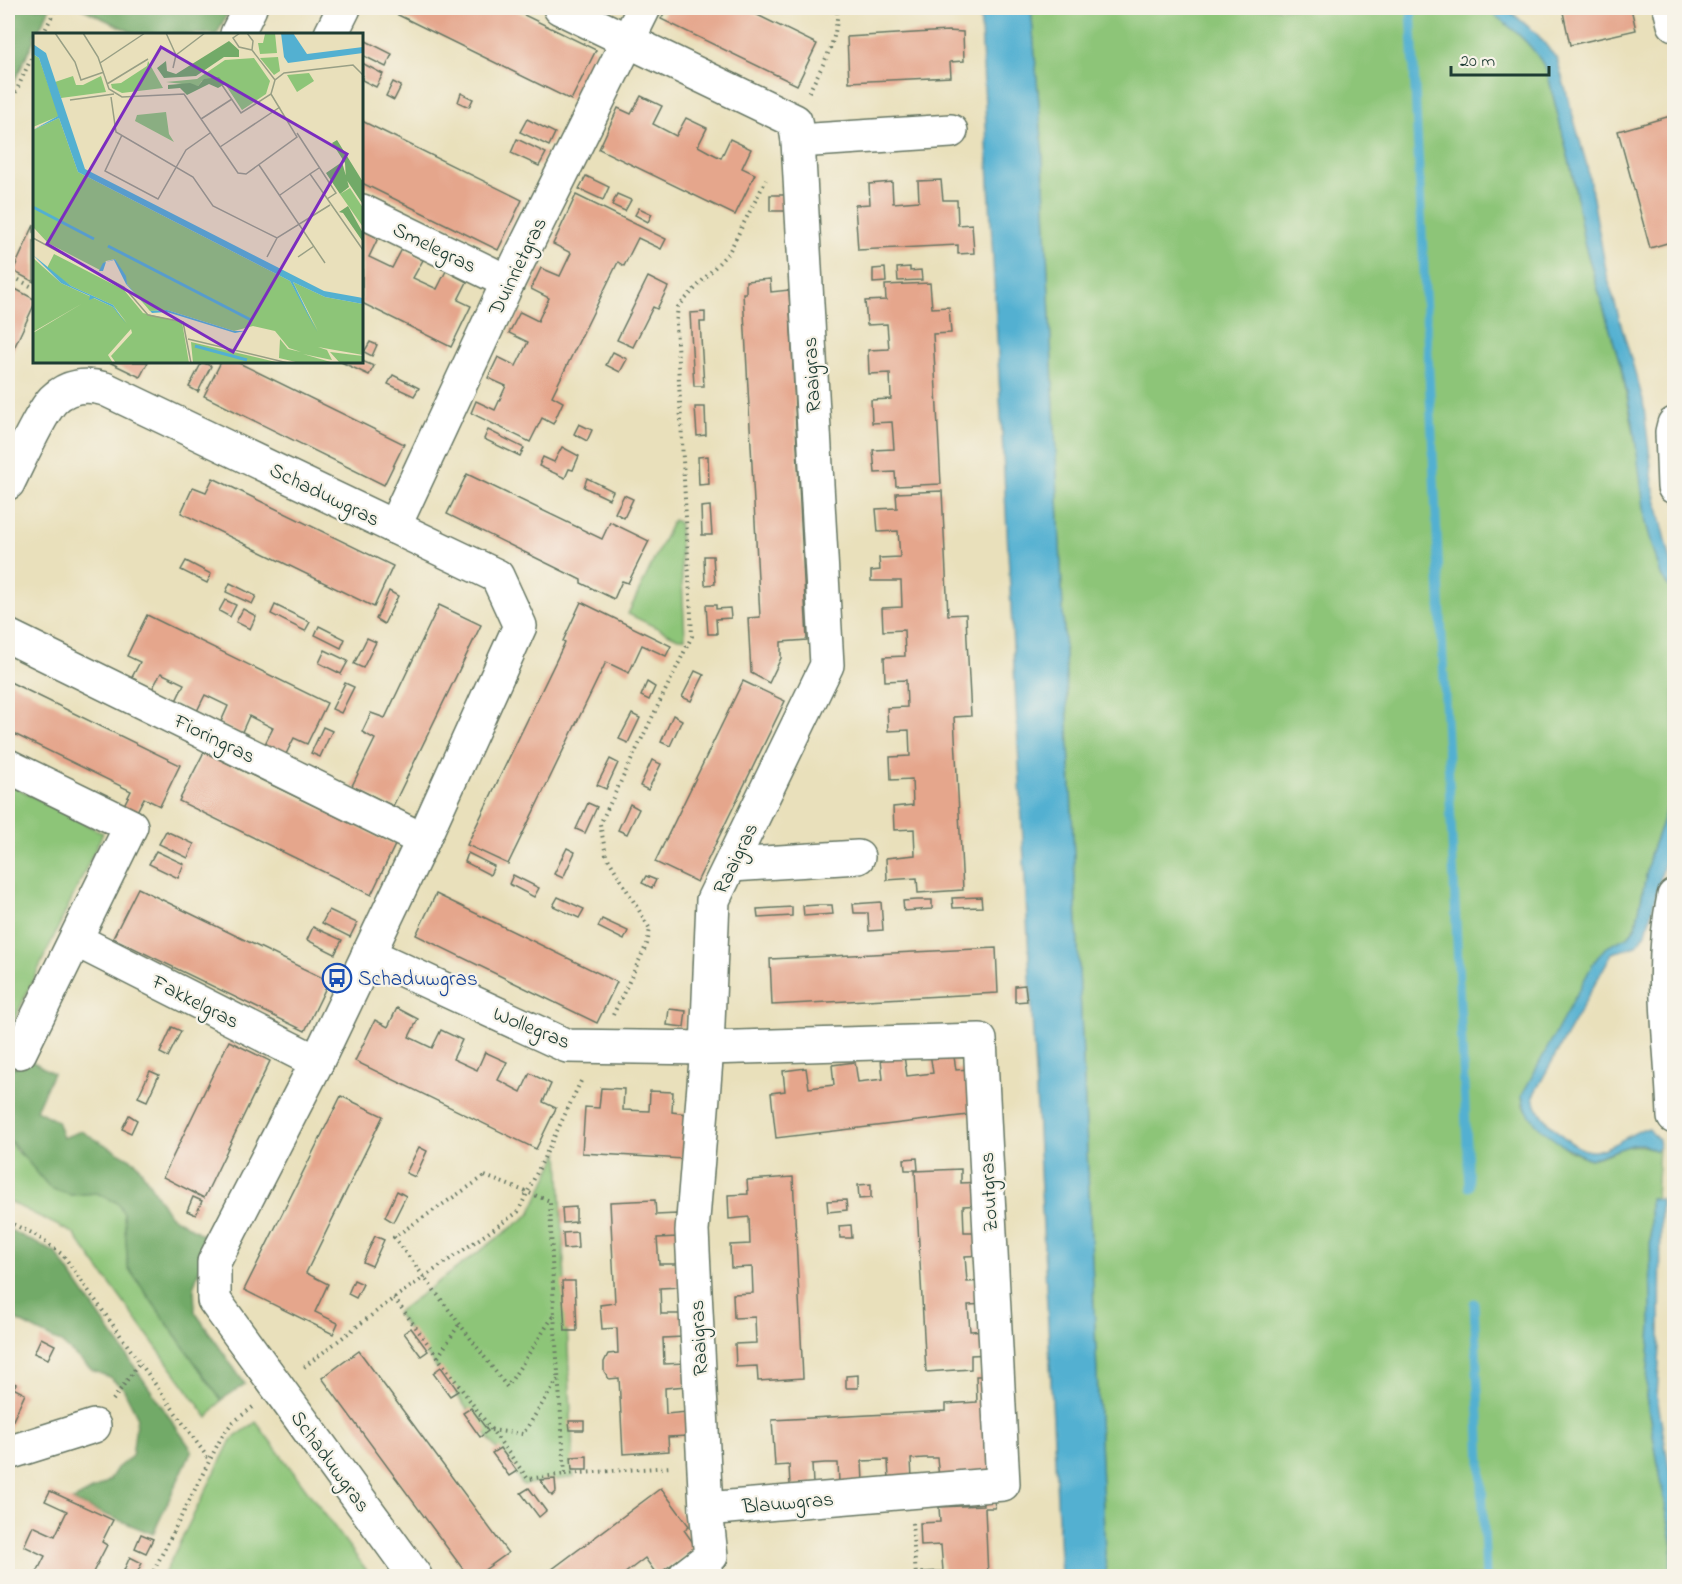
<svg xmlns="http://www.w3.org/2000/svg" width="1682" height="1584" font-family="'Indie Flower',sans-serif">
<rect width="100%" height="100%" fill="#f7f3e8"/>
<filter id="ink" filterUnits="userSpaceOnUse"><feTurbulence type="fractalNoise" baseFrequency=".0167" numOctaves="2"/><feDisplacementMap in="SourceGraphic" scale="12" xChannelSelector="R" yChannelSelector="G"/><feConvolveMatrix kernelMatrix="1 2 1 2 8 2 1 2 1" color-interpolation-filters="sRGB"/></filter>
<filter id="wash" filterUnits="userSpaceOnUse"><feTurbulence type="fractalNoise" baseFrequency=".008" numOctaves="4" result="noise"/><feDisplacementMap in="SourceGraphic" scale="24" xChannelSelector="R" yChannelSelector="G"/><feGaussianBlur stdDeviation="1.35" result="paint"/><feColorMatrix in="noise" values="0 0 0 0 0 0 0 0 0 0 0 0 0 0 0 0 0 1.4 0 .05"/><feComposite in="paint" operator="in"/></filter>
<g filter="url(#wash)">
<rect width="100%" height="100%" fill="#e9e0bb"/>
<g fill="#8dc578" stroke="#568156" stroke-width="1.5">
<path d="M1031,8H1491L1496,11L1494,14C1515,31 1534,45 1547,71L1573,176L1584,242L1622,370L1661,576L1674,594V789L1650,855L1636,926L1629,936L1605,948L1522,1095L1523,1106L1568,1150L1590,1159C1618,1154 1628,1137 1656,1151L1659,1147L1656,1198H1650L1651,1327L1646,1397L1673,1546L1669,1576H1106L1042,140Z"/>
<polygon points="673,520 679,522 685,638 678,638 628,614"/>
<polygon points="8,783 103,833 8,1033"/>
<polygon points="8,1138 15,1150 70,1195 97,1193 118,1203 124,1214 128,1268 221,1400 208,1418 73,1233 8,1201"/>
<polygon points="559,1152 574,1477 523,1485 396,1313 530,1214"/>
<polygon points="256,1422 371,1576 163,1576 231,1440"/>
</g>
<g fill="#72aa68" stroke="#48744e" stroke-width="1.5">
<polygon points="8,8 50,8 37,34 34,34 34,40 8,95"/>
<polygon points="81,8 230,8 217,34 135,34"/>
<polygon points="8,1054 14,1068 30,1060 53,1073 36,1110 57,1121 63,1138 81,1131 136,1162 169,1215 210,1239 194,1285 195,1312 245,1384 221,1400 128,1267 124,1214 118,1203 97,1193 70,1195 50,1188 8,1138"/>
<polygon points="8,1229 56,1253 192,1450 153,1534 72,1501 109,1481 117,1468 132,1456 137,1416 123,1388 109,1377 92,1370 61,1343 8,1316"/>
</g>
<g fill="#53b0d1" stroke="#397682" stroke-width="1.5">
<polygon points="980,8 1031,8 1042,140 1106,1576 1061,1576"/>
<path d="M1498,8H1506L1537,34L1557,59L1587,166L1607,276L1643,400L1654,490L1674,574V594L1661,576L1646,523L1633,422L1622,370L1584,242L1573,176L1547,71C1534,46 1516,31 1493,14Z"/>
<path d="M1674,789V827L1646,933L1636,946L1612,953L1533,1096C1536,1115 1572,1150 1592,1151C1604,1152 1631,1134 1643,1129H1649L1658,1140L1659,1147L1656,1151L1642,1144H1634L1590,1159C1564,1148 1526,1126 1522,1095L1594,962L1605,948L1629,936L1636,926L1650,855Z"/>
<polygon points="1650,1198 1661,1199 1660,1347 1657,1396 1674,1497 1674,1576 1669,1576 1673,1546 1646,1397 1651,1327"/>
</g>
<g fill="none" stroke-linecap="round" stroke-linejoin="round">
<g stroke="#53b0d1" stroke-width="9">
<polyline points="1411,8 1469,1187"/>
<polyline points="1474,1303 1486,1576"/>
</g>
</g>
<g id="blocks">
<g fill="#e5a68c">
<polygon points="384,8 510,8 596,50 571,100"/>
<polygon points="667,8 743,8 817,44 797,85 661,19"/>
<polygon points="1580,8 1631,8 1636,30 1570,45 1563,12"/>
<polygon points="948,31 963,32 964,61 950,62 951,77 849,82 847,37"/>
<polygon points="364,40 392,54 386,67 362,55"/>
<polygon points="362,63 383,74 376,87 362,80"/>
<polygon points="393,82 401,86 394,100 386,96"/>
<polygon points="461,93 473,99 469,107 458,102"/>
<polygon points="641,96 662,106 653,124 676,136 686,118 707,128 698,146 709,152 721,158 730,139 751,149 742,168 755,174 735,215 599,149 618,108 631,114"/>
<polygon points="1674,115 1674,241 1650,248 1618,131"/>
<polygon points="527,119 555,133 549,146 520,132"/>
<polygon points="362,121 522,200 498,250 362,183"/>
<polygon points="517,139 546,153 539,166 511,153"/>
<polygon points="586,176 609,187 603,200 579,189"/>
<polygon points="941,180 943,200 957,200 958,225 972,224 974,253 958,254 958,245 858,250 855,205 870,204 869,184 892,182 893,203 919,201 918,181"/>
<polygon points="617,194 631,200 625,211 612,205"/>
<polygon points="576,195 666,239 661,249 638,238 624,266 618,262 552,396 563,402 553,424 542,418 530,442 471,413 476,401 495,410 506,386 488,378 498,357 516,366 528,342 509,333 520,312 538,321 549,298 531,289 541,268 560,276 571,253 553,244"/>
<rect x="770" y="195" width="17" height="16"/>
<polygon points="639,208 652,214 648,222 635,215"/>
<polygon points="34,225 34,282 13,271"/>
<polygon points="362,230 378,238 369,257 392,268 402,249 423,260 413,278 437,289 446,271 467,282 458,300 471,306 451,347 362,303"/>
<polygon points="910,267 910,271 921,270 922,280 898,281 897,268"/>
<polygon points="885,268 886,282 873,283 873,269"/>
<polygon points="648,277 668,287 657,309 653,307 633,347 617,340"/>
<polygon points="770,279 771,292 789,290 807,640 781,642 781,658 769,683 751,673 748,618 760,617 743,293 746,293 746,281"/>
<polygon points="930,283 932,308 949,307 951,333 933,334 941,484 896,486 895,472 875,473 873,450 894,449 892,422 872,423 871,400 891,399 890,373 869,374 868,350 889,349 887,324 867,325 865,301 886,300 885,285"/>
<polygon points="8,285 34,299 34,305 8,361"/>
<polygon points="705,312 705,322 700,322 704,386 694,386 690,313"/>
<polygon points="370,342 377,345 372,356 364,352"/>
<polygon points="613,352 627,359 620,372 606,365"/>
<polygon points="362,361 374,366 369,375 341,362"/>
<polygon points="109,362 148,362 140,377"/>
<polygon points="202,362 211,366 198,392 189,387"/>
<polygon points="221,362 237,362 404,444 384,485 204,396"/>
<polygon points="393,375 419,388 414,396 388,384"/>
<polygon points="695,407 705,407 706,435 697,436"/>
<polygon points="579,424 592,430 587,441 574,434"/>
<polygon points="488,430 524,448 520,456 484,439"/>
<polygon points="562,447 579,456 573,470 569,469 565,478 539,466 543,457 554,462"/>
<polygon points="708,456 709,484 699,485 698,457"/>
<polygon points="467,474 602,539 610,522 649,541 628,583 622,581 614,599 581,583 581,580 447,514"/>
<polygon points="213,478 393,566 374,607 181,513 193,487 206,492"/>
<polygon points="587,478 613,491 609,499 584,487"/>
<polygon points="942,491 948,615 966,614 967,640 971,716 954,717 963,890 918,893 917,878 887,880 886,858 915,855 914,829 894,830 893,807 913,805 912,779 891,780 890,757 910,756 909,730 888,731 887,708 907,707 906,680 885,681 884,657 905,656 904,630 883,631 882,608 902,607 901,581 871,581 871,571 880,570 879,558 900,557 898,531 878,532 876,509 897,508 896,493"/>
<polygon points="624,495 633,499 624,518 615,513"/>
<polygon points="710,506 712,535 702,535 701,507"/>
<polygon points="704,556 713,556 715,584 705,585"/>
<polygon points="186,561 211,574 207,583 181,570"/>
<polygon points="230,583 256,596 252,604 226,592"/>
<polygon points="389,591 398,596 384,624 376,619"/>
<polygon points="225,600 236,605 230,617 219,611"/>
<polygon points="581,602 671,646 666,656 642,645 629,673 606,662 508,864 467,845 565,642 563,641"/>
<polygon points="275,605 310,622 305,631 271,614"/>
<polygon points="439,605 481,625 393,806 352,786 375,739 362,732 371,713 385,718"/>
<polygon points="706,605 716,605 716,609 730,608 731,618 716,619 717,634 708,634"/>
<polygon points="243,609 256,616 250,629 236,622"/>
<polygon points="147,615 327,703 307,744 294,738 285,756 264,746 273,728 249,716 241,734 220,724 228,706 205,695 196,713 175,703 184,684 161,673 151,691 130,681 140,662 127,656"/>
<polygon points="319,626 345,639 341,648 315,635"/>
<polygon points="367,638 376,642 363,668 354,664"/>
<polygon points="325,650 348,661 341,674 319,663"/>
<polygon points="695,671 704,675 691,701 682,697"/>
<polygon points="8,681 180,765 160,806 144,798 134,817 121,811 131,791 8,731"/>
<polygon points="743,681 785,701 697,882 655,862"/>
<polygon points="647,682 655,687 649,700 641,696"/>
<polygon points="345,683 354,687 341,713 332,709"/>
<polygon points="632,714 640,718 628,743 619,739"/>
<polygon points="673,715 682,720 670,746 661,742"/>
<polygon points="323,727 332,731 320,757 311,753"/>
<polygon points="204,752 395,845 371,895 179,801"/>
<polygon points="610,759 618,763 606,789 597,785"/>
<polygon points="652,760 661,764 648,790 640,786"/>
<polygon points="588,803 597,807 585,833 576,829"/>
<polygon points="630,804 639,809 627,834 618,830"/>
<polygon points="166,831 194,844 188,858 159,844"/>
<polygon points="567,848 575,852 563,878 554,874"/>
<polygon points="156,851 184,864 178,878 149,864"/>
<polygon points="468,853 494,866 490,875 465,862"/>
<polygon points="513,875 539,888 534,897 509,884"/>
<polygon points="646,876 656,880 652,888 642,883"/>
<polygon points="138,888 329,981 305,1031 113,938"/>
<polygon points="436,894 617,982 597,1023 416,935"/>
<polygon points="558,897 584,909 579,918 553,906"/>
<polygon points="981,897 982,907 953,908 952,898"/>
<polygon points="917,900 932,900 932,909 904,911 903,901"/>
<polygon points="881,902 883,930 869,931 868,913 854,913 853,904"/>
<polygon points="818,905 832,905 833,914 804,916 803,906"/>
<polygon points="792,907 792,916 758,918 757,909"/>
<polygon points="329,910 357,923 350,937 322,923"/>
<polygon points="602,919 628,931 624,940 598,927"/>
<polygon points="313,927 342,940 335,954 307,940"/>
<polygon points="996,948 998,993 772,1005 770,959"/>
<polygon points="1025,985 1027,1001 1015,1002 1015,986"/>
<polygon points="397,1008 418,1019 409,1037 432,1048 441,1030 462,1040 453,1059 477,1070 485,1052 507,1062 498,1080 521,1092 530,1073 551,1084 543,1102 556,1108 536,1149 355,1061 375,1020 388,1027"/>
<polygon points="669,1009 686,1011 684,1027 667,1025"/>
<polygon points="172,1027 181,1031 168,1057 160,1053"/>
<polygon points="229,1041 270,1061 204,1198 163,1177"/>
<polygon points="953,1050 956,1070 970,1069 976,1114 776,1138 771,1093 785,1091 783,1071 806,1068 809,1088 834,1085 832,1065 855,1062 858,1082 883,1079 881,1059 904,1056 907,1076 933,1073 930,1053"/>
<polygon points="150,1071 159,1075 147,1101 138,1097"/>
<polygon points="601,1088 624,1089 623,1110 649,1111 650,1091 673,1092 672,1112 687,1114 684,1159 582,1153 585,1107 599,1108"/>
<polygon points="341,1096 383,1116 306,1273 328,1284 315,1312 338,1323 333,1334 244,1290"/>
<polygon points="129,1115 137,1120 131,1133 122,1129"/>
<polygon points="419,1147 427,1151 415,1177 406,1173"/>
<polygon points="917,1158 918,1170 905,1170 904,1159"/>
<polygon points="961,1169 961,1183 982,1182 983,1205 963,1206 964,1232 984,1232 986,1255 965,1256 967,1282 987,1281 988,1304 968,1305 970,1331 990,1330 991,1354 971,1355 971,1369 926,1372 915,1171"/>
<polygon points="793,1177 803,1378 758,1381 757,1366 736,1367 735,1344 756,1343 755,1317 734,1318 733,1294 753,1293 752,1267 731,1268 730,1245 750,1244 749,1217 729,1219 728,1195 748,1194 747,1180"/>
<polygon points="871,1184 871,1198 859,1199 858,1185"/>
<polygon points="397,1191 406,1196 393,1222 385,1217"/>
<polygon points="193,1197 202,1201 196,1215 187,1211"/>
<polygon points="655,1200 656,1215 677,1214 678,1237 657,1238 659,1264 679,1264 680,1287 660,1288 661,1314 682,1314 683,1337 663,1338 664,1364 685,1363 686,1386 665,1388 666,1414 687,1412 688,1436 668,1437 669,1451 623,1454 619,1378 609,1379 604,1371 604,1362 608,1354 618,1353 617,1328 602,1329 600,1305 615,1303 610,1202"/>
<polygon points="846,1200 847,1210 828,1212 827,1201"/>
<polygon points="576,1207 576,1222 563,1223 562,1208"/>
<polygon points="851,1225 852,1238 840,1238 839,1226"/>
<polygon points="577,1232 578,1248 564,1249 563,1233"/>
<polygon points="375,1236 384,1240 372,1266 363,1262"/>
<polygon points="354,1280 363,1284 356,1298 348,1294"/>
<polygon points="562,1281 575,1281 577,1331 565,1331"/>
<polygon points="411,1328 428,1351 421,1356 404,1333"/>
<polygon points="41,1338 55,1345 48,1359 34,1353"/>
<polygon points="359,1351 508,1553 476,1576 468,1576 322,1378"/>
<polygon points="441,1367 458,1391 450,1396 433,1373"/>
<polygon points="858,1375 858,1388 846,1388 846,1376"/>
<polygon points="976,1376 987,1376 993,1475 939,1478 937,1458 924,1458 911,1459 912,1479 889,1480 888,1460 862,1461 863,1482 839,1483 838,1463 825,1463 812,1464 813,1484 790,1485 789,1465 775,1466 772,1420 946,1411 946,1404 977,1402"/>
<polygon points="8,1380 16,1384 13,1388 25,1394 8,1431"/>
<polygon points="471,1408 488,1431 480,1437 463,1413"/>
<polygon points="569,1421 584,1421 584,1430 570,1430"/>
<polygon points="500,1448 517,1471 509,1476 492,1453"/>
<polygon points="587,1456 587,1470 572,1470 571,1457"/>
<polygon points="555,1479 556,1492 552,1496 540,1480"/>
<polygon points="529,1488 546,1511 539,1517 521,1493"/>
<polygon points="661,1488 689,1526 684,1530 696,1547 657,1575 645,1558 624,1574 626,1576 543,1576"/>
<polygon points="50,1491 113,1520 102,1542 107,1545 91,1576 35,1576 45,1556 24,1546 33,1526 55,1536 67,1511 45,1501"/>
<polygon points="983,1499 994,1499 995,1508 985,1508 988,1576 922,1576 922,1572 943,1571 941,1545 921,1546 920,1523 940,1522 939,1507 983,1505"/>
<polygon points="141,1534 153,1539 146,1553 135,1548"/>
<polygon points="130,1557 142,1563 136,1575 124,1570"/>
</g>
</g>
</g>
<g filter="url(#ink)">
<use href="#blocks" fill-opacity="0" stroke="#667663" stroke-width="1.5"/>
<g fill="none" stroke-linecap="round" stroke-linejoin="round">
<g stroke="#667663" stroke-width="36">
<g id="minor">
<polyline points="560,8 795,121 798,141 827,665 713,900 707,1048 692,1231 706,1509 711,1556 685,1576"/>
<polyline points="1670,8 1674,24"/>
<polyline points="237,34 250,8"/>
<polyline points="331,34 344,8"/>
<polyline points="798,141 951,131"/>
<polyline points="362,211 508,282"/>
<polyline points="1674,424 1672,432 1674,487"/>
<path d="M8,483C18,463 40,414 53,400C68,385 87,384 105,389L497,576L520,626L423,840L317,1062L214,1262V1300L415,1576"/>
<polyline points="394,527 508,282 644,8"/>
<polyline points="8,636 423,840"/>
<polyline points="8,766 131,826 20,1052"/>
<polyline points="732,865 858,857"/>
<path d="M1674,896C1658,972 1672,1041 1674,1117"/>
<polyline points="76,940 317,1062"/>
<polyline points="368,954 567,1046 707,1048 980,1040 1003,1484 706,1509"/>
<polyline points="8,1453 94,1426"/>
</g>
</g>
<g stroke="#667663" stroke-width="4" stroke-dasharray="1.5 4.5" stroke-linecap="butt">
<polyline points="43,34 56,8"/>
<path d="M809,92C823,64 839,39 837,8"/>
<polyline points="8,109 34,52"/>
<polyline points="8,274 34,288"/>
<polyline points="613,1015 647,944 650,929 606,855 600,824 692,636 676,323 678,307 729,252 766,180"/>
<polygon points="485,1176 550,1201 554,1315 507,1387 394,1237"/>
<polyline points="8,1222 34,1234 63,1255 210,1461"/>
<polyline points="394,1298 528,1479 565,1474 554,1315"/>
<polyline points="438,1357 460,1323"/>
<polyline points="304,1367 394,1298 518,1212 582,1079"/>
<polyline points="113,1400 140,1362"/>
<polyline points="491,1430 523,1434 558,1379"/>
<polyline points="565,1474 672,1467"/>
<polyline points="912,1523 916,1576"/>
<polyline points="151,1576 222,1436 232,1423 253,1407"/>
</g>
<use href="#minor" stroke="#fff" stroke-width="33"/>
</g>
</g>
<defs>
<g id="bus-ring" transform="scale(1.5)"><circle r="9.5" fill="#f7f3e8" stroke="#1a4fb4" stroke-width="1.5"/><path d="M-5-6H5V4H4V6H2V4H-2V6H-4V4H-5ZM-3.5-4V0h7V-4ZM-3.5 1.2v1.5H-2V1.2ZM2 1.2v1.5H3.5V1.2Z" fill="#1a4fb4"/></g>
</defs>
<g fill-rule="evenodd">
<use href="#bus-ring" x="337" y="978"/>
</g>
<g text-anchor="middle" stroke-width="4.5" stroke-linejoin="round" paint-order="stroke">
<g font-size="21" fill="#1f3d34" stroke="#f7f3e8">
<text transform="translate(435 247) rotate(26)" y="7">Smelegras</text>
<text transform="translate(517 266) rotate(-64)" y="7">Duinrietgras</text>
<text transform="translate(811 375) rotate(-93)" y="7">Raaigras</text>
<text transform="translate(325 494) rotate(26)" y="7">Schaduwgras</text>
<text transform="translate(215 738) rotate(26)" y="7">Fioringras</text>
<text transform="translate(735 858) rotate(-64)" y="7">Raaigras</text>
<text transform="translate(196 1001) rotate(27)" y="7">Fakkelgras</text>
<text transform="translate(532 1027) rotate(22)" y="7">Wollegras</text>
<text transform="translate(988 1192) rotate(-93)" y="7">Zoutgras</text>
<text transform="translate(698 1338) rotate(-93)" y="7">Raaigras</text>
<text transform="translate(331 1461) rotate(54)" y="7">Schaduwgras</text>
<text transform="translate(788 1502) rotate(-5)" y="7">Blauwgras</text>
</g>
<g font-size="21" fill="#164399" stroke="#f7f3e8" text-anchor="start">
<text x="358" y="985">Schaduwgras</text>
</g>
</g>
<g transform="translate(33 33)">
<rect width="330" height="330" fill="#e9e0bb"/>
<path d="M242,0L244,20L227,21L225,10H230L232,1ZM0,21L6,25L26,83L0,94ZM245,24L247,38L241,42L227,25ZM221,25L237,48L233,61L209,77L192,51L169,48L165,53L133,49L164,46L192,27ZM115,28L130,55L89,60L79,55L78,51L88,50L114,33ZM276,40L281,48L264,59L254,42ZM40,43L43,52H50L68,43L73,59L28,65L22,49ZM133,79L136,101L141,109L102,88L104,82ZM26,85L45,139L257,248L285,298L260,249L292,264L330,271V322L285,314L294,317L299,327L270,321L301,330H267L246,325L247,306L255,316L268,319L256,315L242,298L220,293L201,298L134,277L117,278L94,251L82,226L73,228L67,237L15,210L0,194V97ZM317,155L330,175V194L307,161ZM21,221L91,257L110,280L149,289L156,330H83L78,323L99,300L98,296L75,322L80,330H0V300L50,270L0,299V225L28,250L80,274L94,290L80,272L38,253L17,238L14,235ZM158,309L247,330H160ZM297,319L330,323V330H307Z" fill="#8dc578"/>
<path d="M196,8L206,17V24H191L163,43L131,45L124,35L133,28L134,38L143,41ZM186,44L192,51L185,55L176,51L154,62L147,55L135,56V52L157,50L165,53L171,46ZM304,107L330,149L329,170L313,146L312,130L299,110ZM309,129L316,154L307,161L293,140ZM315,173L330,200V209L310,180L306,179Z" fill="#72aa68"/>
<path d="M248,0H260L274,21L330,14V20L255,30L251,24ZM0,11L13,20L52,136L291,258L330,265V271L292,264L260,249L284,299L257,248L45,139L26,85L0,97L25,83L6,25L0,21ZM0,222L38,253L80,272L93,291L80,274L61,265L56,267L57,263L28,250ZM82,226L93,243L94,251L117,278L134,277L201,298H212L202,300L134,279L119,280L93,251L81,227L73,229L70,238H66L70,230Z" fill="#53b0d1"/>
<path fill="none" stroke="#53b0d1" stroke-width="3" d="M0,174L61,206M75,213L218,287M162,313L214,327"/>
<path fill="none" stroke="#989f85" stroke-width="1.5" d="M22,0L42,29L48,47L71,39M50,0L65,24L76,56L89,64L151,61L205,140L213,141L264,104L238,61M133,0L143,22L140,35M207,0L200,5L206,14L219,17L220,8L214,0M219,17L242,47M143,22L172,0M67,30L112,0M74,51L115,26M189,52L208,80L238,61L242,47L251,40L320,32L330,42M78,64L83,99L160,144L180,173L244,205L297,172M37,67L81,61M168,86L199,66M264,100L303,160L294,166M89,102L72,138L125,166L153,117L177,100M187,114L247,74M226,132L292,230M286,135L277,141L330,217M247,162L277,141M0,205L91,254L115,282L150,289L158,330M234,224L244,205M265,224L281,213M155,306L255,330"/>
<path fill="#7b2cbf" fill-opacity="0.15" stroke="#7b2cbf" stroke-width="3" d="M128,14L314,121L200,319L14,211Z"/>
<rect width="330" height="330" fill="none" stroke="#1f3d34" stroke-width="3"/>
</g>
<rect width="1682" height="1584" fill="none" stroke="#f7f3e8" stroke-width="30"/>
<path d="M1451 66v9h98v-9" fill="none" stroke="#1f3d34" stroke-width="3"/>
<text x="1460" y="66" font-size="18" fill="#1f3d34" stroke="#f7f3e8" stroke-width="4.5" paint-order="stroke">20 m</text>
</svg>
